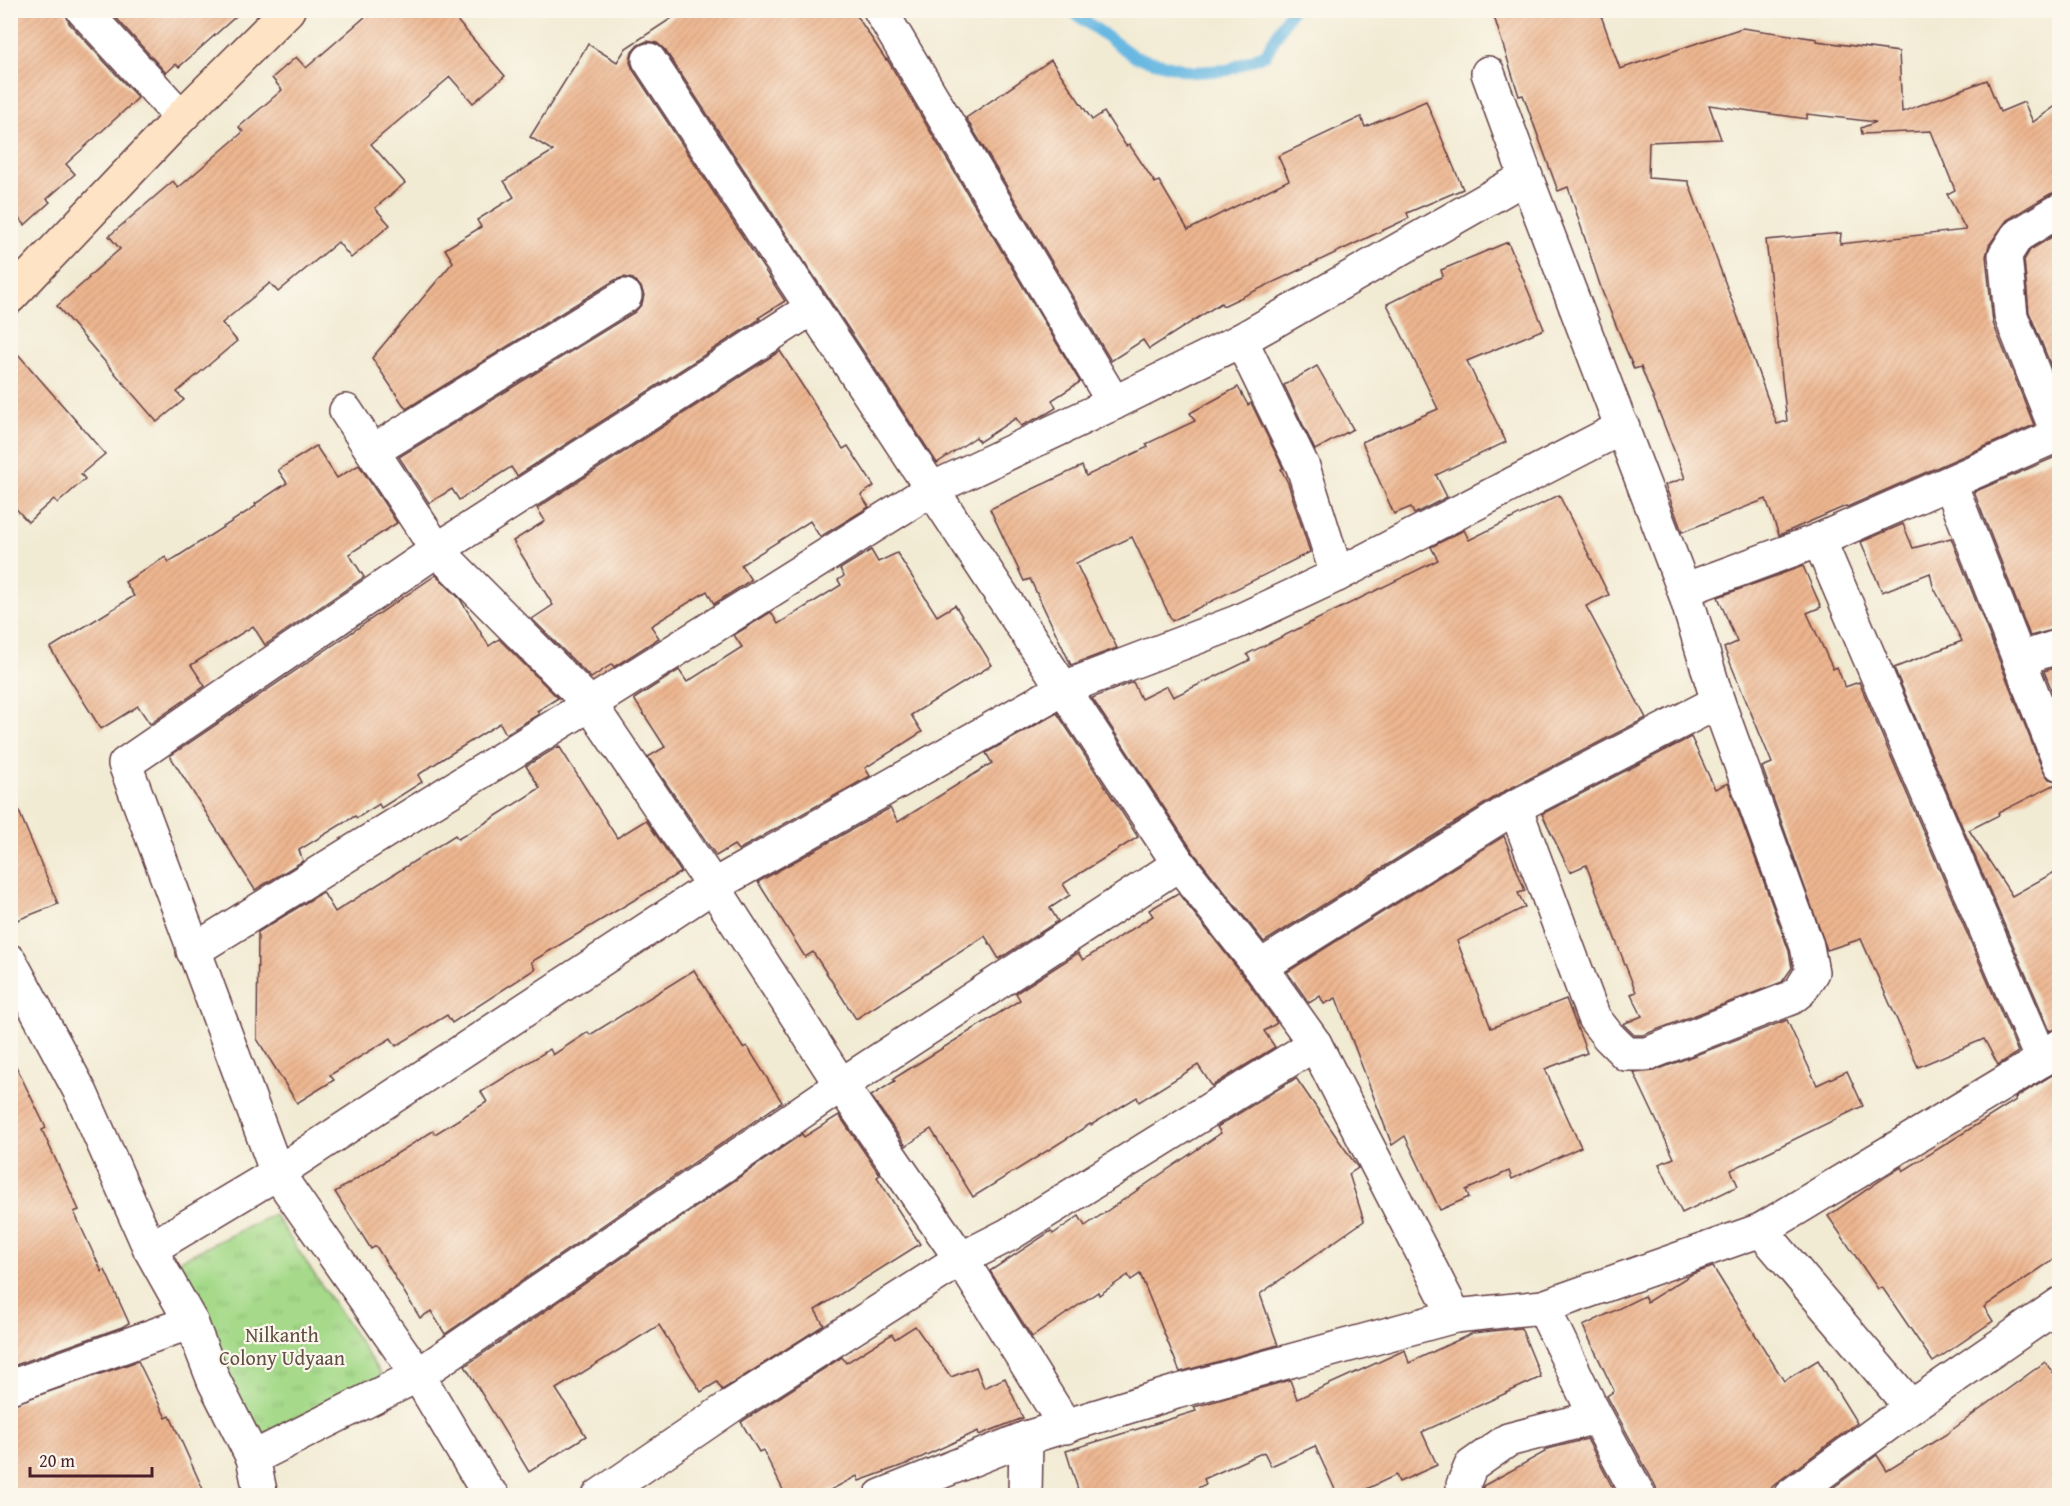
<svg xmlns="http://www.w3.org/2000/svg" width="2070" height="1506" font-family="'Gentium Book Plus',serif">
<defs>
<pattern id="grass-tufts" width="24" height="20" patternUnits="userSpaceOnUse" patternTransform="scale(1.5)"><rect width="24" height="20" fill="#a6da8a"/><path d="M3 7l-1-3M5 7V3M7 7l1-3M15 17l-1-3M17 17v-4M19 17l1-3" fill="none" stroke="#90bb77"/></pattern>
<pattern id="building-hatch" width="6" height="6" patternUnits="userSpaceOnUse" patternTransform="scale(1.5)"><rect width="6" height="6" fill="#edb690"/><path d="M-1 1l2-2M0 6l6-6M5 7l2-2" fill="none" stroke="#cd9c7c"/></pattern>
</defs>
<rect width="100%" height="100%" fill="#fbf7ec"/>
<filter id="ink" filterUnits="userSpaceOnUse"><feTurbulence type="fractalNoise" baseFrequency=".0167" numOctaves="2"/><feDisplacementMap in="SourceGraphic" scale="12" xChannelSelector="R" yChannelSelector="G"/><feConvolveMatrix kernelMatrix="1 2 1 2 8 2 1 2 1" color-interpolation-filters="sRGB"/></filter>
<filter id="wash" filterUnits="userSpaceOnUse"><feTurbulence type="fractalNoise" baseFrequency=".008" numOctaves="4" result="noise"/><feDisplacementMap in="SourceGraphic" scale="24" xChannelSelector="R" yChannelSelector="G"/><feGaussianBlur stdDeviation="1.35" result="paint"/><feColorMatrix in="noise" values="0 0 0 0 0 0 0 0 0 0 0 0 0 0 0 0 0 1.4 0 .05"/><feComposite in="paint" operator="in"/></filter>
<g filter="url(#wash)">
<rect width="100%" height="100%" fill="#f2ebd4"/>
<polygon fill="url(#grass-tufts)" stroke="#787c5a" stroke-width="1.5" points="274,1214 382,1376 251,1441 172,1264"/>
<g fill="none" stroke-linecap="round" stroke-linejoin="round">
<g stroke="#67b8e2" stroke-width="12">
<polyline points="1070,10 1135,57 1193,72 1228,70 1266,54 1291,10"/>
<polyline points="1934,10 1956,10"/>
</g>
</g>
<g id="blocks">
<g fill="url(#building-hatch)" fill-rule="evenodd">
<polygon points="10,10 65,10 69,23 138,98 66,164 75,174 47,199 50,202 25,225 10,208"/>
<polygon points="109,10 243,10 179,67 176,64 166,73"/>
<polygon points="373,10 448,10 505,76 473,103 450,77 371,144 405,183 375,208 390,225 351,258 338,242 278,292 270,283 222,323 237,341 177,392 184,400 157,422 57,306 89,278 88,277 120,249 109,236 173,181 178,188 243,132 239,127 282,90 272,78 296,57 306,68"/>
<polygon points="684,10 853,10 886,60 887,59 1080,382 1052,400 1056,408 1046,414 1021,426 1016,418 979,442 976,437 937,463 665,50 657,43 647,41 638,45 632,52 630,62 633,70 785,301 758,318 760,319 517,476 511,467 459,500 452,489 429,503 399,457 635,312 642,304 644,295 641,287 633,279 624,277 615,280 406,409 372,358 453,262 445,249 481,227 477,220 514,197 504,181 553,151 530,137 588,44 617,62 626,48"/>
<path d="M1492,10H1599L1620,69L1742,28L1817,39V41L1899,52L1902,112L1987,80L2000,112L2024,102L2033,122L2060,103V191L2050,194L2007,220L1989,245L1986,256L1993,323L2034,425L1847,507L1846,506L1779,535L1766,499L1682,532L1665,485L1685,478L1641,367L1634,369L1602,291L1568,187L1558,191L1523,95L1519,96ZM1709,105L1807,119V114L1876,122L1861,128L1862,134L1931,131L1955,190L1947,194L1966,230L1840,244L1841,233L1766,240L1787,421L1777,424L1688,181L1648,178L1649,142L1721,139Z"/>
<polygon points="1051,60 1092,120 1104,112 1126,146 1129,144 1155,183 1159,181 1188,230 1289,180 1278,156 1361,117 1365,127 1426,101 1463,189 1407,213 1409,218 1223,306 1221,303 1149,349 1143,340 1111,361 966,118"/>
<polygon points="2060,232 2060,388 2029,312 2024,260 2030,250"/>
<polygon points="1508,242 1544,329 1467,361 1506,442 1436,475 1447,497 1414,514 1411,507 1394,514 1362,442 1438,409 1387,304 1443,276 1441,270"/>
<polygon points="10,345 105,454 81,474 85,479 58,503 54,499 28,522 10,502"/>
<polygon points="780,351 843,449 848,446 874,486 861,495 869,507 820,537 810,521 741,565 751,580 714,604 707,591 651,626 659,638 614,667 612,664 591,678 532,619 553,605 513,541 545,521 537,508"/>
<polygon points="1317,366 1353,429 1315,450 1284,385"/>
<polygon points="1238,387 1248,405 1251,403 1283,468 1281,469 1288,483 1310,552 1172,621 1132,537 1076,563 1117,648 1071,665 1030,579 1024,581 990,509 1082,466 1086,476 1148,447 1146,444 1195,421 1190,413"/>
<polygon points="316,446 337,478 359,465 397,523 349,554 364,577 265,645 253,626 191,665 205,686 150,724 138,706 101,729 50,648 134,596 125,582 165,557 169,562 256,506 255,504 287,483 278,470"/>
<polygon points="2060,455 2060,628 2030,636 1974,492"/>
<polygon points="1559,495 1609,595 1586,606 1646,718 1505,791 1264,942 1194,853 1092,698 1133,682 1141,699 1167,686 1173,697 1250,660 1247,654 1438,560 1431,547 1464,530 1469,540"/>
<polygon points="1903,524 1913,548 1951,538 2043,771 2049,779 2060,782 1998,813 1999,815 1969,830 2012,896 2060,869 2060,1028 2050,1031 1894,668 1962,641 1933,586 1930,573 1882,592 1861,542"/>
<polygon points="871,550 878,562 897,553 937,616 955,605 992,665 911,715 922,732 865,768 870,776 738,850 734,845 716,856 648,757 665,747 634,699 679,670 687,682 742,647 734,635 771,612 778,624 841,585 838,580 844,576 840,569"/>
<polygon points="1803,566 1821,607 1807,613 1833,669 1837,667 1845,687 1859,682 2018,1052 1998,1065 1984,1039 1918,1067 1861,939 1827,950 1762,767 1772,763 1724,648 1737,642 1718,597"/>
<polygon points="436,575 460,599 489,646 499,639 558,698 537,711 539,714 506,734 500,723 444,758 418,775 422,782 381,808 379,804 357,818 355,816 299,850 303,861 255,890 170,756"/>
<polygon points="2060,666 2060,711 2044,671"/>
<polygon points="1057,713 1138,837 1063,884 1070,895 1050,908 1058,921 999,959 985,936 856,1019 813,952 805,957 758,882 890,808 898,822 992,763 986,753"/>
<polygon points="1691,737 1715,789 1728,783 1789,951 1792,968 1782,982 1643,1035 1634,1035 1623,1024 1642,1016 1631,994 1636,992 1586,865 1570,872 1542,814"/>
<polygon points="559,746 617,838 646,820 681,872 531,962 535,969 452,1023 447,1015 396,1046 391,1038 330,1075 334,1080 297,1103 257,1039 258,932 323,892 335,912 455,835 458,839 485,823 540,788 526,766"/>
<polygon points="10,790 58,904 10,923"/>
<polygon points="1504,836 1525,891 1518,893 1525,907 1457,941 1491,1028 1566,999 1587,1053 1545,1069 1581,1147 1512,1179 1509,1171 1466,1190 1469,1197 1440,1210 1405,1136 1392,1145 1336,998 1324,1004 1320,996 1309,1003 1287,972"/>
<polygon points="1178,893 1245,978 1277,1023 1264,1031 1275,1047 1212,1086 1198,1065 1139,1102 1137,1097 1091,1125 1090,1124 973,1197 931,1129 906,1146 871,1096 895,1081 893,1079 1020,1000 1016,993 1078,953 1083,960 1153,916 1149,910"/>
<polygon points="694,970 743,1048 747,1046 782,1102 445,1334 431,1311 420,1318 376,1246 371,1249 335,1192 433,1131 435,1134 487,1102 481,1092 550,1049 553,1055 588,1032 590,1035"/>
<polygon points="1787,1020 1817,1085 1847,1071 1863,1106 1731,1170 1738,1186 1682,1213 1659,1164 1674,1158 1634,1073 1654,1071"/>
<polygon points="10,1054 46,1128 42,1130 79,1210 74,1212 102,1272 105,1270 129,1323 122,1327 10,1367"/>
<polygon points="2060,1070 2060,1255 1984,1307 1993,1321 1933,1362 1882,1287 1878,1289 1828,1216 1887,1176 1901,1167 1903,1171 2016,1100 2015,1098"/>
<polygon points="1296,1078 1358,1168 1349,1174 1364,1221 1260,1294 1278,1345 1180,1372 1140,1274 1131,1280 1128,1275 1099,1295 1098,1292 1032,1337 990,1271 1051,1231 1053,1234 1079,1216 1085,1226 1221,1133 1217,1127"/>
<polygon points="839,1115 880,1175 877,1177 920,1244 815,1310 824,1325 722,1390 717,1382 701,1392 659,1325 556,1389 586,1436 529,1472 465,1366 802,1134 804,1137"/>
<polygon points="1713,1267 1784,1381 1818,1360 1857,1423 1779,1481 1762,1496 1658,1496 1656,1487 1607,1396 1614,1391 1583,1326 1644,1296 1647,1302 1692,1274"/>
<polygon points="915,1326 951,1377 976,1367 984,1388 1005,1378 1023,1418 979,1435 978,1431 909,1463 859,1481 857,1476 819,1496 786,1496 763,1450 759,1452 741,1422 842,1357 846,1363 892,1334 895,1339"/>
<polygon points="1521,1328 1541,1377 1422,1432 1437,1465 1399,1482 1396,1475 1352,1496 1338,1496 1315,1446 1271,1466 1264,1452 1204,1479 1206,1484 1181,1496 1080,1496 1066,1451 1196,1411 1194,1407 1290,1380 1297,1399 1405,1350 1409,1363 1473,1333"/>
<polygon points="138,1361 166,1418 170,1416 206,1496 10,1496 10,1405"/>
<polygon points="2045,1362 2060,1382 2060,1496 1822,1496 1877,1455 1887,1471 1945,1435"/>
<polygon points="1587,1439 1617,1496 1484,1496 1483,1486 1545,1452 1544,1450"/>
</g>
</g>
</g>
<g filter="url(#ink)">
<use href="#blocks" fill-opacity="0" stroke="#633e44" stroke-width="1.5"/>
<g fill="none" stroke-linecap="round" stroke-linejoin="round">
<g stroke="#633e44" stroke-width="36">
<g id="street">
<polyline points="83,10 181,117"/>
<polyline points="880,10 1114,403"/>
<polyline points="649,60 1179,864 1260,967 1315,1044 1455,1316"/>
<polyline points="1488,73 1526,177 1684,590 1718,702 1807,946 1812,972 1800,991 1791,998 1647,1054 1626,1054 1608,1036 1594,1018 1515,807"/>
<polyline points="1241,340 1303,467 1337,575"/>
<polyline points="346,411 437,550 590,704 713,886 841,1085 961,1259 1066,1427"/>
<polyline points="2058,435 2011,316 2005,255 2017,236 2060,210"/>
<polyline points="373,451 625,296"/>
<polyline points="1950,483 2060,764"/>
<polyline points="1819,540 2042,1060"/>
<polyline points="1684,590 1819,540 2060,434"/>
<polyline points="2020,659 2060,646"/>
<polyline points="193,951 590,704 932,489 1114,403 1241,340 1526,177"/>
<polyline points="10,961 81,1093 150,1249 191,1322 214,1381 253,1458 261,1496"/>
<polyline points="1260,967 1515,807 1718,702"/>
<polyline points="1761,1230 1911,1407"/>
<polyline points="150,1249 277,1173 713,886 1064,688 1237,622 1337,575 1623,427"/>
<polyline points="1543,1307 1589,1403 1639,1496"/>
<polyline points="10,1387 191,1322"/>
<polyline points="253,1458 418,1375 841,1085 1179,864"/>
<polyline points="493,1496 487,1491 418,1375 277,1173 125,764 437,550 812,308"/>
<polyline points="599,1496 734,1404 961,1259 1008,1235 1315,1044"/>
<polyline points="881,1496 1026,1438 1176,1392 1455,1316 1543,1307 1761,1230 2042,1060 2060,1046"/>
<polyline points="1025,1496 1026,1438"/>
<polyline points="1466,1496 1463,1485 1471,1466 1508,1440 1596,1417"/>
<polyline points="1790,1496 1911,1407 2060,1304"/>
</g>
</g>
<g stroke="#633e44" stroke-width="36">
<polyline id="secondary" points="10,297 181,117 288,10"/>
</g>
<use href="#street" stroke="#fff" stroke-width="33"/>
<use href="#secondary" stroke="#fee4c5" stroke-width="33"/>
</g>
</g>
<g text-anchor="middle" stroke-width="4.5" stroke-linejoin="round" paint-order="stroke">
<g font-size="20" fill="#614e43" stroke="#fbf7ec">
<text x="282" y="1342">Nilkanth<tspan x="282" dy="23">Colony Udyaan</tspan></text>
</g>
</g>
<rect width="2070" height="1506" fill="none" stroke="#fbf7ec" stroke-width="36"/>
<path d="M30 1467v9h122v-9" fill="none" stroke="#4a1f2b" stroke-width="3"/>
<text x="39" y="1467" font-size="18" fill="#4a1f2b" stroke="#fbf7ec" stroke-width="4.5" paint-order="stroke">20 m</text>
</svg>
